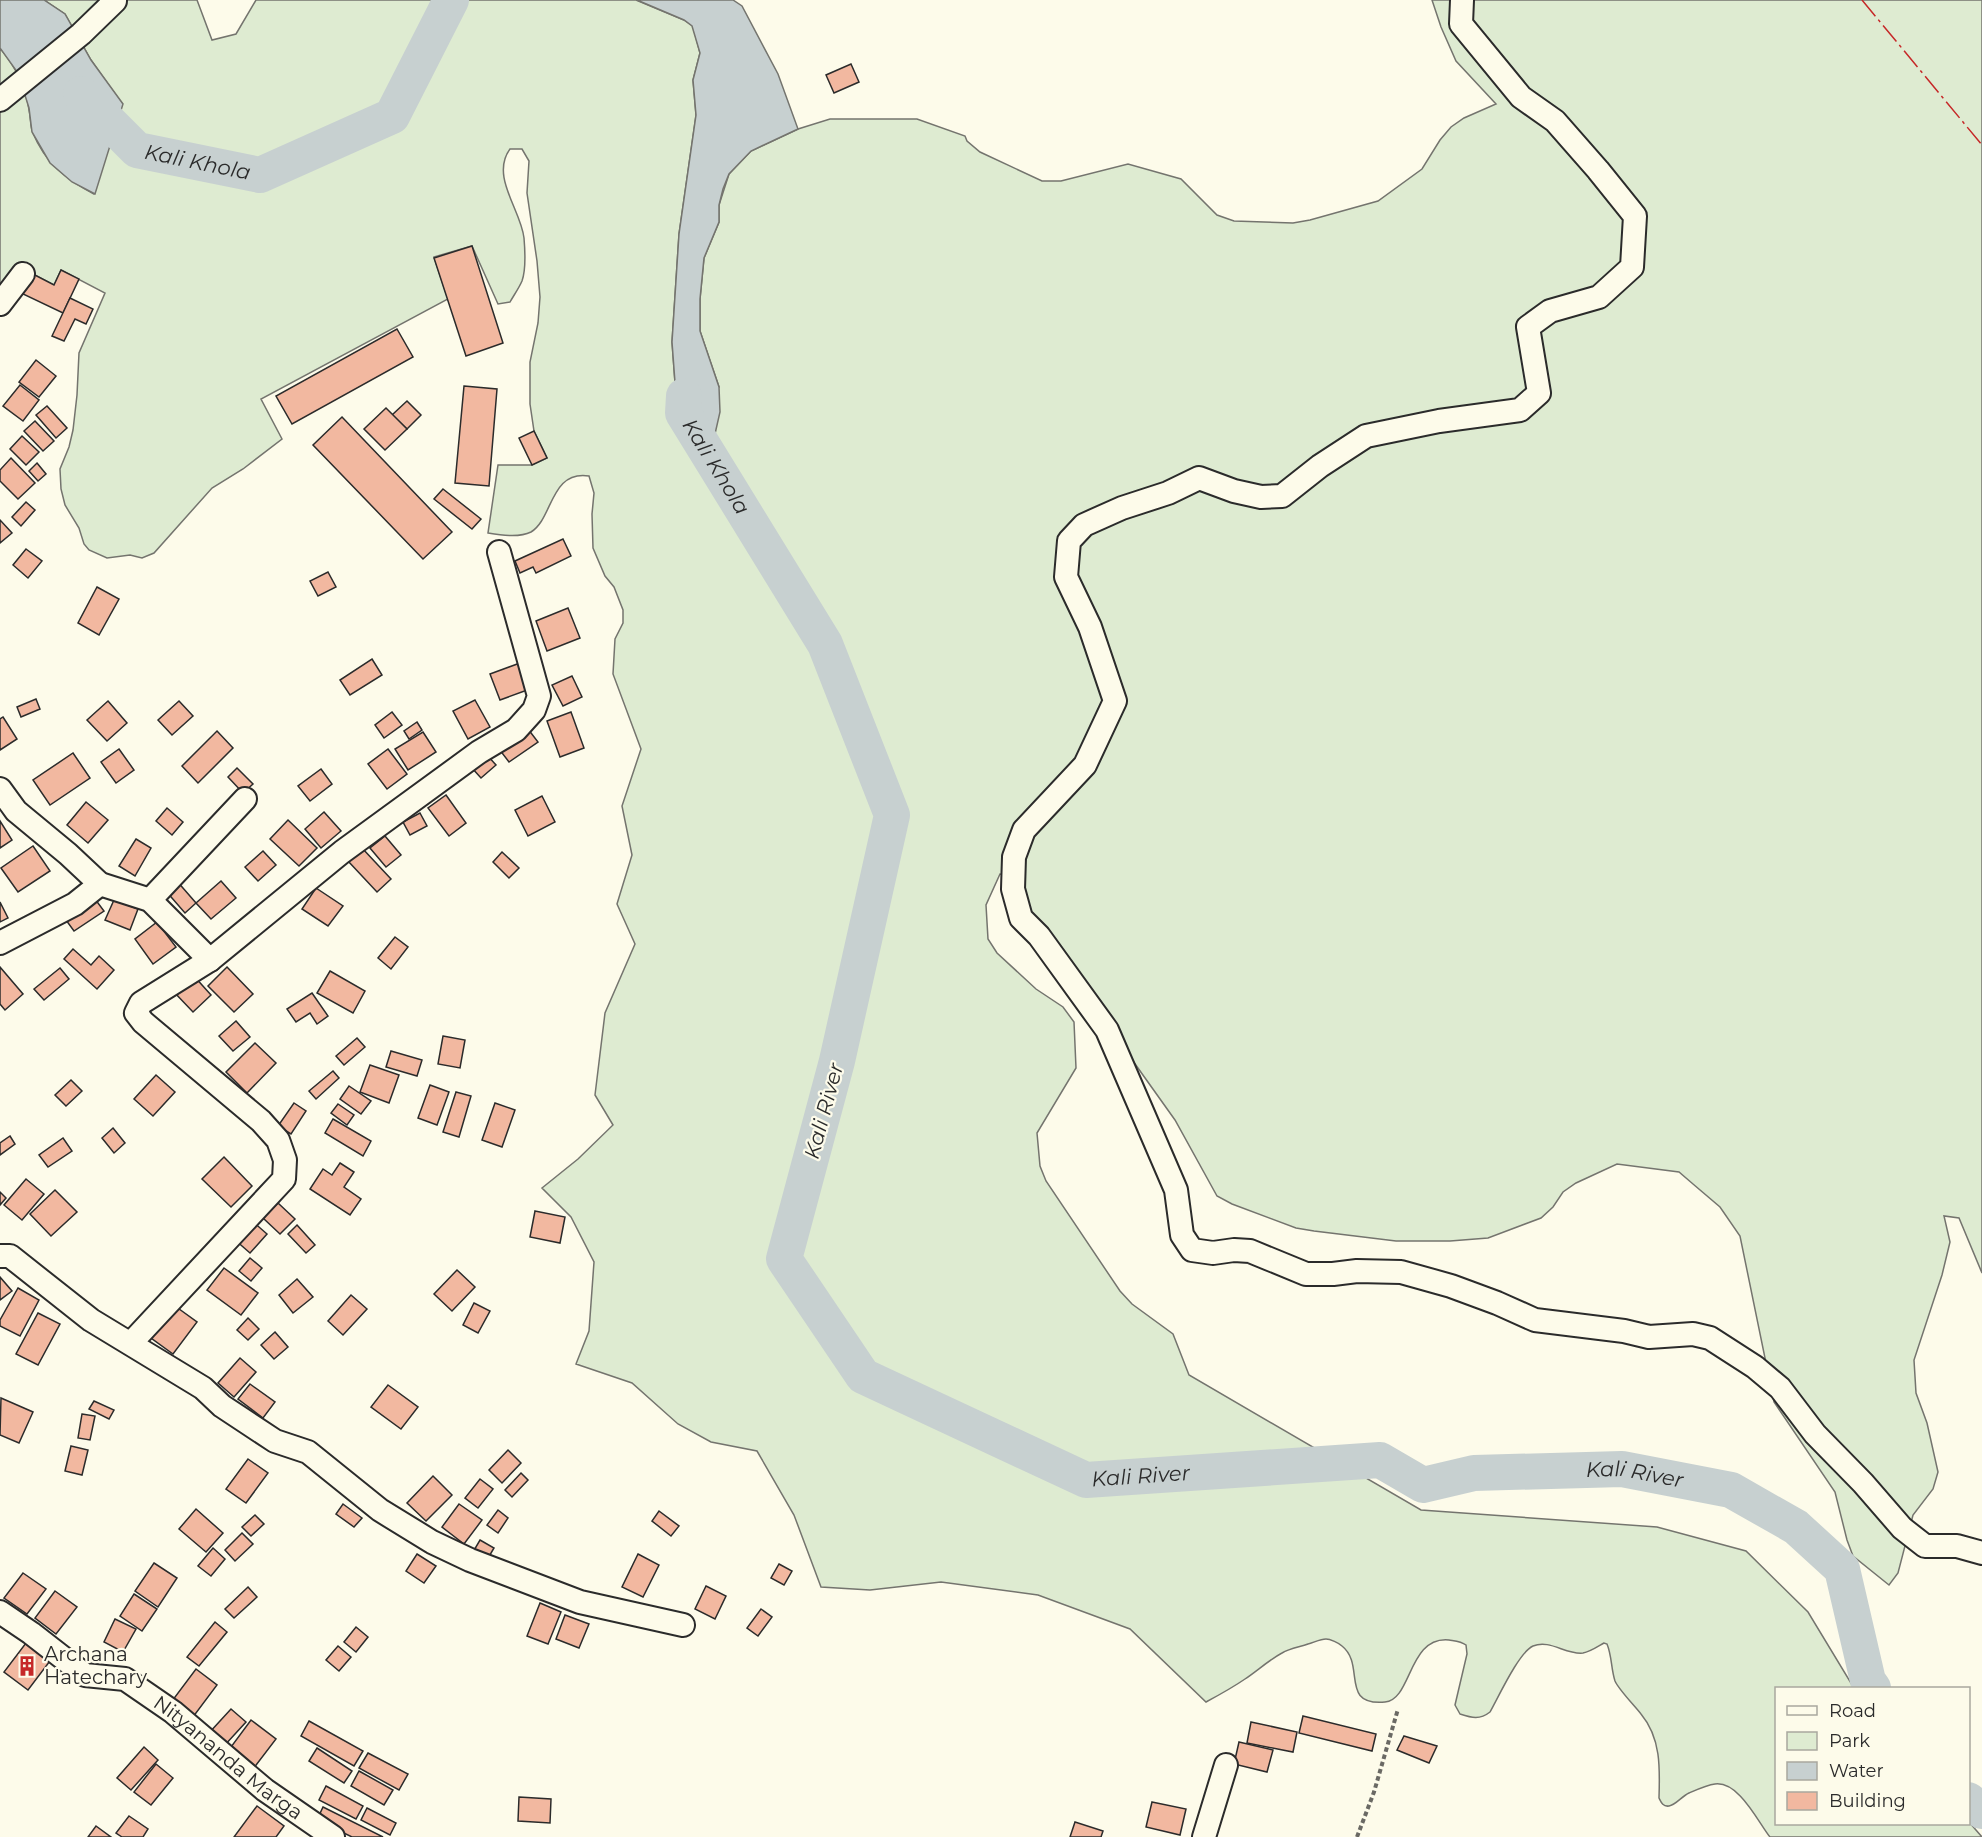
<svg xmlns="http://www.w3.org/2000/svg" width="1982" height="1837" font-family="Montserrat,sans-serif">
<rect width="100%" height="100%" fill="#fdfbea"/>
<path fill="#deebd1" stroke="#74746e" stroke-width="1.5" d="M44,0H197L212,40L236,34L256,0H636L684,20L693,26L700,53L693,80L696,115L679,234L672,342L678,423L719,387L700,331V299L704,258L719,222V205L729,174L751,151L798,129L830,119H917L965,136L967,141L980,152L1042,181H1061L1128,164L1181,179L1217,215L1234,221L1293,223L1310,220L1378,201L1422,169L1440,140L1451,127L1464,118L1496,104L1456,61L1441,27L1432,0H1982V1273L1959,1218L1944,1216L1950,1242L1942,1275L1914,1360L1916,1393L1927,1423L1938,1472L1933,1489L1913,1515L1898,1573L1889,1585L1853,1556L1847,1540L1835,1492L1774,1402L1740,1236L1720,1207L1693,1184L1679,1172L1617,1164L1576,1183L1563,1192L1553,1207L1541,1218L1488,1238L1450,1241H1396L1314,1231L1296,1228L1232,1204L1217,1196L1175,1120L1118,1040L1097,996L1083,987L1032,931L1018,876L1000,874L986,905L988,939L997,953L1036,989L1063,1007L1074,1022L1076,1068L1037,1133L1040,1166L1046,1181L1120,1291L1132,1304L1173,1334L1189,1375L1421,1510L1657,1527L1746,1551L1808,1612L1854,1688H1776V1824L1969,1822L1982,1837H1770C1758,1822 1739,1781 1715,1784C1707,1785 1696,1790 1689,1793C1682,1796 1676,1805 1669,1806C1663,1807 1661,1802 1659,1798C1660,1768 1661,1738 1641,1714C1634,1705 1619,1690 1615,1681C1611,1669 1612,1656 1607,1644L1604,1643C1597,1647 1590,1652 1583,1653C1566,1655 1550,1639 1533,1646C1519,1652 1498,1698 1490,1712C1480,1720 1472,1718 1460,1714L1455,1705L1467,1654L1466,1645C1461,1641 1456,1641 1449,1640C1408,1636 1412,1700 1385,1702C1339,1706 1366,1665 1342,1646C1339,1643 1330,1639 1326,1639C1320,1639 1313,1643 1308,1644C1300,1647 1290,1648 1282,1653C1269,1660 1257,1671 1245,1679C1232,1688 1219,1695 1206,1702L1130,1629L1038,1595L941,1582L870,1590L821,1587L794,1515L757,1451L711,1442L678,1424L632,1383L576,1364L589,1331L594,1262L571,1217L542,1188L578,1159L613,1125L595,1095L605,1013L635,944L617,904L632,855L622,806L641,749L613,674L615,639L623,623V610L614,587L605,576L593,548L592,514L594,493L589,476C550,470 553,519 531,532C519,538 500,535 488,533L498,465H532L547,458L534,431L530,404V362L538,323L540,297L537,261L527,193L529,161L522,149H510C490,176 521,210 524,238C525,250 526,270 522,281C519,288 514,295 510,302L498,304L472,246L434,257L448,299L261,399L282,439L243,469L212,488L154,553L142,558L130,555L107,558L89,550L84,544L79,528L65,505L61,489L60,469L69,447L73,430L77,395L79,353L105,293L61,270L54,285L19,267L0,286V48C15,66 26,87 29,110C31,118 30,127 33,133C45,163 67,180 94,194L122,104L91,60L65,14Z"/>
<g fill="#c7d0d0" stroke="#74746e" stroke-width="1.5">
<polygon points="0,0 44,0 65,14 91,60 123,104 95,194 72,182 50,163 32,132 29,108 18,73 0,48"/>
<polygon points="637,0 733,0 742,6 778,74 798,129 751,151 729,174 723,189 719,205 719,222 704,258 700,299 700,331 719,387 720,412 715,434 688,445 678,423 672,342 679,234 696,115 693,80 700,53 692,26 684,20"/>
</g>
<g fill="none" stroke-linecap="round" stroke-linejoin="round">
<g stroke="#c7d0d0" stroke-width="36">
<path id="s1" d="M81,94L137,150L260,175L392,116L451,0"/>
<path id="s2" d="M684,396L683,413L825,644L892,815L837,1061L784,1259L863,1376L1086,1480L1380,1460L1423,1485L1474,1473L1622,1469L1731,1490L1796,1527L1842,1569L1868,1681L1873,1688"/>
<polyline points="1968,1800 1982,1811"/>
</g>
</g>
<g fill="#f2b8a0" stroke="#2b2b2b" stroke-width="1.5">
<polygon points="851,64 859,82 834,93 826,75"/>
<polygon points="472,246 503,343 466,356 434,258"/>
<polygon points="61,270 79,279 63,313 23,294 33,274 54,285"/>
<polygon points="70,298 93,309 86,324 75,319 64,341 52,336"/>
<polygon points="397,329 413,357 292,424 276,396"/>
<polygon points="36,360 56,376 39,397 19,382"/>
<polygon points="20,385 39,400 23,421 3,406"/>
<polygon points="464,386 497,389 489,486 455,483"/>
<polygon points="407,401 421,415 407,429 392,415"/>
<polygon points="47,406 67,428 56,438 36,415"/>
<polygon points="386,408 407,429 385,450 364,429"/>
<polygon points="342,417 452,532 423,559 313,445"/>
<polygon points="35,421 54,441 43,451 24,431"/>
<polygon points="534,431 547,458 532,465 519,438"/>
<polygon points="22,436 39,452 26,465 10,449"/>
<polygon points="11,458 35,483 18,499 0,481 0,470"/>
<polygon points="37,463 46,474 38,481 29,471"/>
<polygon points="443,489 481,519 472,529 434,499"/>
<polygon points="26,502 35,510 21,526 12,517"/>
<polygon points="0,520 12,533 0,543"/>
<polygon points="563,539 571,556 536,573 533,567 520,573 515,561"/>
<polygon points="26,549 42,561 28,578 13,565"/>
<polygon points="328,572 336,587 318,596 310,581"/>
<polygon points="97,587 119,599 99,635 78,623"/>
<polygon points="568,608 580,638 547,651 536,621"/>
<polygon points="372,659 382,675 350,695 340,680"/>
<polygon points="520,663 530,689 500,700 490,674"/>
<polygon points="572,676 582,697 563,706 552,685"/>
<polygon points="36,699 40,709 21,717 17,707"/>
<polygon points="475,700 490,727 468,739 453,711"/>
<polygon points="108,701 127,723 107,741 87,720"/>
<polygon points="179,701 193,716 172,735 158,720"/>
<polygon points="392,712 402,725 384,738 375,725"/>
<polygon points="571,712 584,748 560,757 547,721"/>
<polygon points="3,717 17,739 0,750 0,719"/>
<polygon points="417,722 422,730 409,739 404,731"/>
<polygon points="528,729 538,742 509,762 499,749"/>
<polygon points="217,731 233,748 198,783 182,766"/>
<polygon points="423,732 436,752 408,770 395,749"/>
<polygon points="119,749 134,770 116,783 101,762"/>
<polygon points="388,749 407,774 387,789 368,764"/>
<polygon points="73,753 90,778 50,805 33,780"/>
<polygon points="487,755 496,765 481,778 472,768"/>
<polygon points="237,768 253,784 243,793 228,777"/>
<polygon points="321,769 332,784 310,801 298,786"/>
<polygon points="446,795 466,823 449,836 428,808"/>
<polygon points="542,796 555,822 528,836 515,810"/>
<polygon points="86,802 108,820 88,843 67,825"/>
<polygon points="167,808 183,822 172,835 156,821"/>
<polygon points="324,812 341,831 321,848 305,829"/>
<polygon points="420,813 427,826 410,835 403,822"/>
<polygon points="288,820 317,848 299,866 270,839"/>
<polygon points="0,821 12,840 0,848"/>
<polygon points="385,836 401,855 386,867 370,848"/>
<polygon points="136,839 151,848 135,876 119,866"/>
<polygon points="33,846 50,871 18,892 1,868"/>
<polygon points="362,848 391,879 377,892 348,861"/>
<polygon points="263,851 276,865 258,881 245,867"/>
<polygon points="502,852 519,868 509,878 493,862"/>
<polygon points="176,880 196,903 185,913 165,890"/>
<polygon points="221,881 236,898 211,919 196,903"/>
<polygon points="316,888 343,906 328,926 302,909"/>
<polygon points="92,895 104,911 74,931 63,916"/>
<polygon points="114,900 138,909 130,930 105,920"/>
<polygon points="0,902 8,918 0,922"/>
<polygon points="157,922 176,947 153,964 135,939"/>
<polygon points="395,937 408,947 391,969 378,958"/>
<polygon points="73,949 91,965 99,956 114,970 97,989 64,959"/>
<polygon points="0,967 23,994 5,1010 0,1004"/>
<polygon points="227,967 253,994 234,1012 208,986"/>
<polygon points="60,968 69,979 44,1000 34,989"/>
<polygon points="330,971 365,991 353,1013 317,993"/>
<polygon points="193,975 211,995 193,1012 174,992"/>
<polygon points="312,993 328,1016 317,1024 310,1013 296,1022 287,1009"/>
<polygon points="236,1021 250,1037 233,1051 219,1036"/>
<polygon points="443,1036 465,1040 460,1068 438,1064"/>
<polygon points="357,1038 365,1047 344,1065 336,1056"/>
<polygon points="255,1043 276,1063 247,1093 226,1072"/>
<polygon points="391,1051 422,1060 417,1076 386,1067"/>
<polygon points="370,1065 399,1075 389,1103 360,1092"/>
<polygon points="333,1071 339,1078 316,1099 309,1091"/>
<polygon points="156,1075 175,1092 153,1116 134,1099"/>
<polygon points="71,1080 82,1091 66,1106 55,1095"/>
<polygon points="430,1085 449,1092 437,1125 418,1118"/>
<polygon points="349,1086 371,1101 361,1114 340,1099"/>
<polygon points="456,1092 471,1096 459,1137 443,1132"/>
<polygon points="294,1103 306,1111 291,1134 278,1126"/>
<polygon points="495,1103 515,1110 502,1147 482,1140"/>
<polygon points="338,1104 354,1115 347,1125 331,1113"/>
<polygon points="333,1119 371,1141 363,1156 325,1133"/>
<polygon points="113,1128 125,1143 114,1153 102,1138"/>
<polygon points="10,1136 15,1144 0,1155 0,1143"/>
<polygon points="63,1138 72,1151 48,1167 39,1155"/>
<polygon points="224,1157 252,1186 231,1207 202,1179"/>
<polygon points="340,1163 354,1172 344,1187 361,1199 350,1215 310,1189 323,1169 332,1175"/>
<polygon points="26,1179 44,1194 22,1220 4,1205"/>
<polygon points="55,1190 77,1212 51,1236 30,1214"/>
<polygon points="0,1192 6,1198 0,1205"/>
<polygon points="278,1203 295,1219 280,1234 263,1218"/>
<polygon points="535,1211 565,1217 560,1243 530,1237"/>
<polygon points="251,1220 267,1234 250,1253 234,1239"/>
<polygon points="297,1225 315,1245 306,1253 288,1234"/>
<polygon points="250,1258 262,1268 251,1281 239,1271"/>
<polygon points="224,1268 258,1293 241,1315 207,1290"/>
<polygon points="457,1270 475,1287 452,1311 434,1294"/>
<polygon points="0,1277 12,1291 0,1300"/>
<polygon points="297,1279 313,1297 293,1313 279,1295"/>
<polygon points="18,1288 39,1300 20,1336 0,1326 0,1320"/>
<polygon points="351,1295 367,1309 343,1335 328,1321"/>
<polygon points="474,1303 490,1311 478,1333 463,1325"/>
<polygon points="175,1306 197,1322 173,1354 151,1338"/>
<polygon points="38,1313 60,1324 38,1365 16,1354"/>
<polygon points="248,1318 259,1329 248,1340 237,1330"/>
<polygon points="275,1332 288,1347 274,1359 261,1345"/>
<polygon points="240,1358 256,1372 234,1397 218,1383"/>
<polygon points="250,1384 275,1402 263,1418 238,1399"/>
<polygon points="388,1385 418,1407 401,1429 371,1407"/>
<polygon points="1,1398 33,1412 19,1443 0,1435"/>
<polygon points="94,1401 114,1410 109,1419 89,1409"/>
<polygon points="82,1414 95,1416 90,1440 78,1438"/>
<polygon points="71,1446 88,1450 82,1475 65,1471"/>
<polygon points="508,1450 521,1463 502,1483 489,1470"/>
<polygon points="248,1459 268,1473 246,1503 226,1489"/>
<polygon points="521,1473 528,1480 512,1497 505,1490"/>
<polygon points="433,1476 452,1495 426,1521 407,1503"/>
<polygon points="480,1479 493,1489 478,1508 465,1498"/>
<polygon points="343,1504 362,1518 354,1527 336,1514"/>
<polygon points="459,1504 482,1520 464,1544 442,1527"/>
<polygon points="196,1509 223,1533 206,1552 179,1529"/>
<polygon points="498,1510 508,1518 498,1533 487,1525"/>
<polygon points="659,1511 679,1526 671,1536 652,1521"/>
<polygon points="255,1515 264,1524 251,1536 242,1527"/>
<polygon points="242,1533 253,1544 235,1561 225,1550"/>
<polygon points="480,1540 494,1548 487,1560 473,1552"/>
<polygon points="213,1548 225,1559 211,1576 198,1566"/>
<polygon points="417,1554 436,1566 424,1583 406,1571"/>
<polygon points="638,1554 659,1565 643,1597 622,1587"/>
<polygon points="154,1563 177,1578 158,1607 135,1591"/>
<polygon points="779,1564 792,1571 784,1585 771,1578"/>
<polygon points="23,1573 46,1589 27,1614 4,1598"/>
<polygon points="706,1586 726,1596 715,1619 695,1609"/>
<polygon points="248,1587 257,1597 234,1618 225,1609"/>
<polygon points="55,1591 77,1607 56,1634 35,1618"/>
<polygon points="134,1594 157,1609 142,1631 120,1616"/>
<polygon points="540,1603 561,1612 548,1644 527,1636"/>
<polygon points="761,1609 772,1617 758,1636 747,1628"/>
<polygon points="565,1615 589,1624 579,1648 556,1639"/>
<polygon points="115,1619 136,1629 123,1652 104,1642"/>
<polygon points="215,1622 227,1632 199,1666 187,1657"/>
<polygon points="356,1627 368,1637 356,1652 344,1642"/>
<polygon points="26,1643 50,1661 28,1690 4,1672"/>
<polygon points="338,1646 351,1657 339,1671 326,1660"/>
<polygon points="196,1669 217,1685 193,1717 172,1701"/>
<polygon points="231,1709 246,1722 224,1746 209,1733"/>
<polygon points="1303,1716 1376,1734 1372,1751 1299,1733"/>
<polygon points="251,1720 276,1739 253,1769 228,1751"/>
<polygon points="309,1721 363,1751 354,1766 301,1736"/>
<polygon points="1251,1722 1297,1732 1293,1752 1247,1743"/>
<polygon points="1404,1736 1437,1746 1429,1763 1397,1750"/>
<polygon points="1239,1742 1273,1750 1267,1772 1234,1764"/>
<polygon points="144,1747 158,1760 131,1790 117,1778"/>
<polygon points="317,1748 352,1771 344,1783 309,1761"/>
<polygon points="368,1753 408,1774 399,1790 359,1768"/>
<polygon points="156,1764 173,1778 151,1805 134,1792"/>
<polygon points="359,1771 393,1790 384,1805 351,1786"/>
<polygon points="326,1786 363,1806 356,1819 319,1800"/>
<polygon points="519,1797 551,1799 550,1823 518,1821"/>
<polygon points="1152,1802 1186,1809 1180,1835 1146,1827"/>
<polygon points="257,1806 284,1826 276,1837 234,1837"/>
<polygon points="323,1807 383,1837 352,1837 317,1820"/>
<polygon points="367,1808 396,1823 390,1835 361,1820"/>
<polygon points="129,1816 148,1829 143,1837 122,1837 116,1833"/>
<polygon points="1075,1822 1103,1831 1101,1837 1070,1837"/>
<polygon points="96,1826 111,1837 88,1837"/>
</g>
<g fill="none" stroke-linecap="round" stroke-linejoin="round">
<g stroke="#2b2b2b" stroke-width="26">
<g id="minor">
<polyline points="1462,0 1461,24 1521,97 1555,121 1598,170 1635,216 1632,267 1599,297 1550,311 1528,327 1539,393 1520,410 1439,421 1366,436 1320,466 1282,496 1261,497 1234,491 1199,478 1168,493 1122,508 1084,525 1069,541 1066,577 1090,627 1115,701 1085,765 1024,830 1014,857 1013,889 1021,918 1039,936 1107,1030 1176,1190 1182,1235 1192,1250 1213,1253 1234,1250 1250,1251 1306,1274 1333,1274 1357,1271 1401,1272 1451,1286 1497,1303 1535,1320 1624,1331 1649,1337 1693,1334 1710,1338 1755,1367 1780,1388 1815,1434 1863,1483 1902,1528 1925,1546 1957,1546 1982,1553"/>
<polyline points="0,100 81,34 115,1"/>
<polyline points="0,304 23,274"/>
<polyline points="0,789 16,811 68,854 100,884 150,900 210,960"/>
<polyline points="150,900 245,799"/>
<polyline points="0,943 75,904 100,884"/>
<polyline points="0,1256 10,1256 91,1320 203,1388 222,1406 275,1441 308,1452 380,1510 432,1542 470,1560 580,1602 683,1625"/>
<polyline points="131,1343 284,1179 285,1160 278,1140 261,1121 143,1022 136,1013 141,1003 210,960 342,852 479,752 516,730 534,710 539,696 499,552"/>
<path id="s3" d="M0,1612L31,1633L85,1675L125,1679L173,1712L265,1790L333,1837"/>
<polyline points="1204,1837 1226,1765"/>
</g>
</g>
<polyline stroke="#6a6964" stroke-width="4" stroke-dasharray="4.5 3" stroke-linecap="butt" points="1357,1837 1374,1792 1398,1709"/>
<use href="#minor" stroke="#fdfbea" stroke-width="22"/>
<polyline stroke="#c62828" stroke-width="1.5" stroke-dasharray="21 4.5 3 4.5" stroke-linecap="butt" points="1862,0 1982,145"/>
</g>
<defs>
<g id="building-bare" transform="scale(1.62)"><path d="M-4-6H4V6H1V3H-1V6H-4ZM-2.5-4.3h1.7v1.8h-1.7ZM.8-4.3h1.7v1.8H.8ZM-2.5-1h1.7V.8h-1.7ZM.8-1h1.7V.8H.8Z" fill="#c62828" stroke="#fdfbea" stroke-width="2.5" paint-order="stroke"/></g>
</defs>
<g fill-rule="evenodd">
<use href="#building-bare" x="27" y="1666"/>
</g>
<g text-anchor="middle" stroke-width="4.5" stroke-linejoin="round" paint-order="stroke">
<g font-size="20" fill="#2b2b2b" stroke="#fdfbea" text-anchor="start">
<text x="44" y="1661">Archana<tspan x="44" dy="23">Hatechary</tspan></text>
</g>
<g font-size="20" fill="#2b2b2b" stroke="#fdfbea">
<text dy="7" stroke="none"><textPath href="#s3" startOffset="276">Nityananda Marga</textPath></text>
</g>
<g font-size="21" font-style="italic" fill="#2b2b2b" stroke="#fdfbea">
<text dy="7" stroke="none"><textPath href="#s1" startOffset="141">Kali Khola</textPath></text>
<text dy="7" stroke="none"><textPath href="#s2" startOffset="80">Kali Khola</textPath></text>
<text transform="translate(824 1111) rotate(-75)" y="7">Kali River</text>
<text dy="7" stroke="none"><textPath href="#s2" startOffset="1371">Kali River</textPath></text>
<text dy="7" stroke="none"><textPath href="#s2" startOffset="1874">Kali River</textPath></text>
</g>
</g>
<rect x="1775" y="1687" width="195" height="138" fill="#fdfbea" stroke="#a9a89e" stroke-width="1.5"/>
<rect x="1787" y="1706" width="30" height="9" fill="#fdfbea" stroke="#a9a89e" stroke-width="1.5"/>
<text x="1829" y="1717" font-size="18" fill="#2b2b2b">Road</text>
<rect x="1787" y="1732" width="30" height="18" fill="#deebd1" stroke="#a9a89e" stroke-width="1.5"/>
<text x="1829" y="1747" font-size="18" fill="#2b2b2b">Park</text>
<rect x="1787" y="1762" width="30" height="18" fill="#c7d0d0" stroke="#a9a89e" stroke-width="1.5"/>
<text x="1829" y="1777" font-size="18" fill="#2b2b2b">Water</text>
<rect x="1787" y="1792" width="30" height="18" fill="#f2b8a0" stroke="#a9a89e" stroke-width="1.5"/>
<text x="1829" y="1807" font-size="18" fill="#2b2b2b">Building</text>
</svg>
